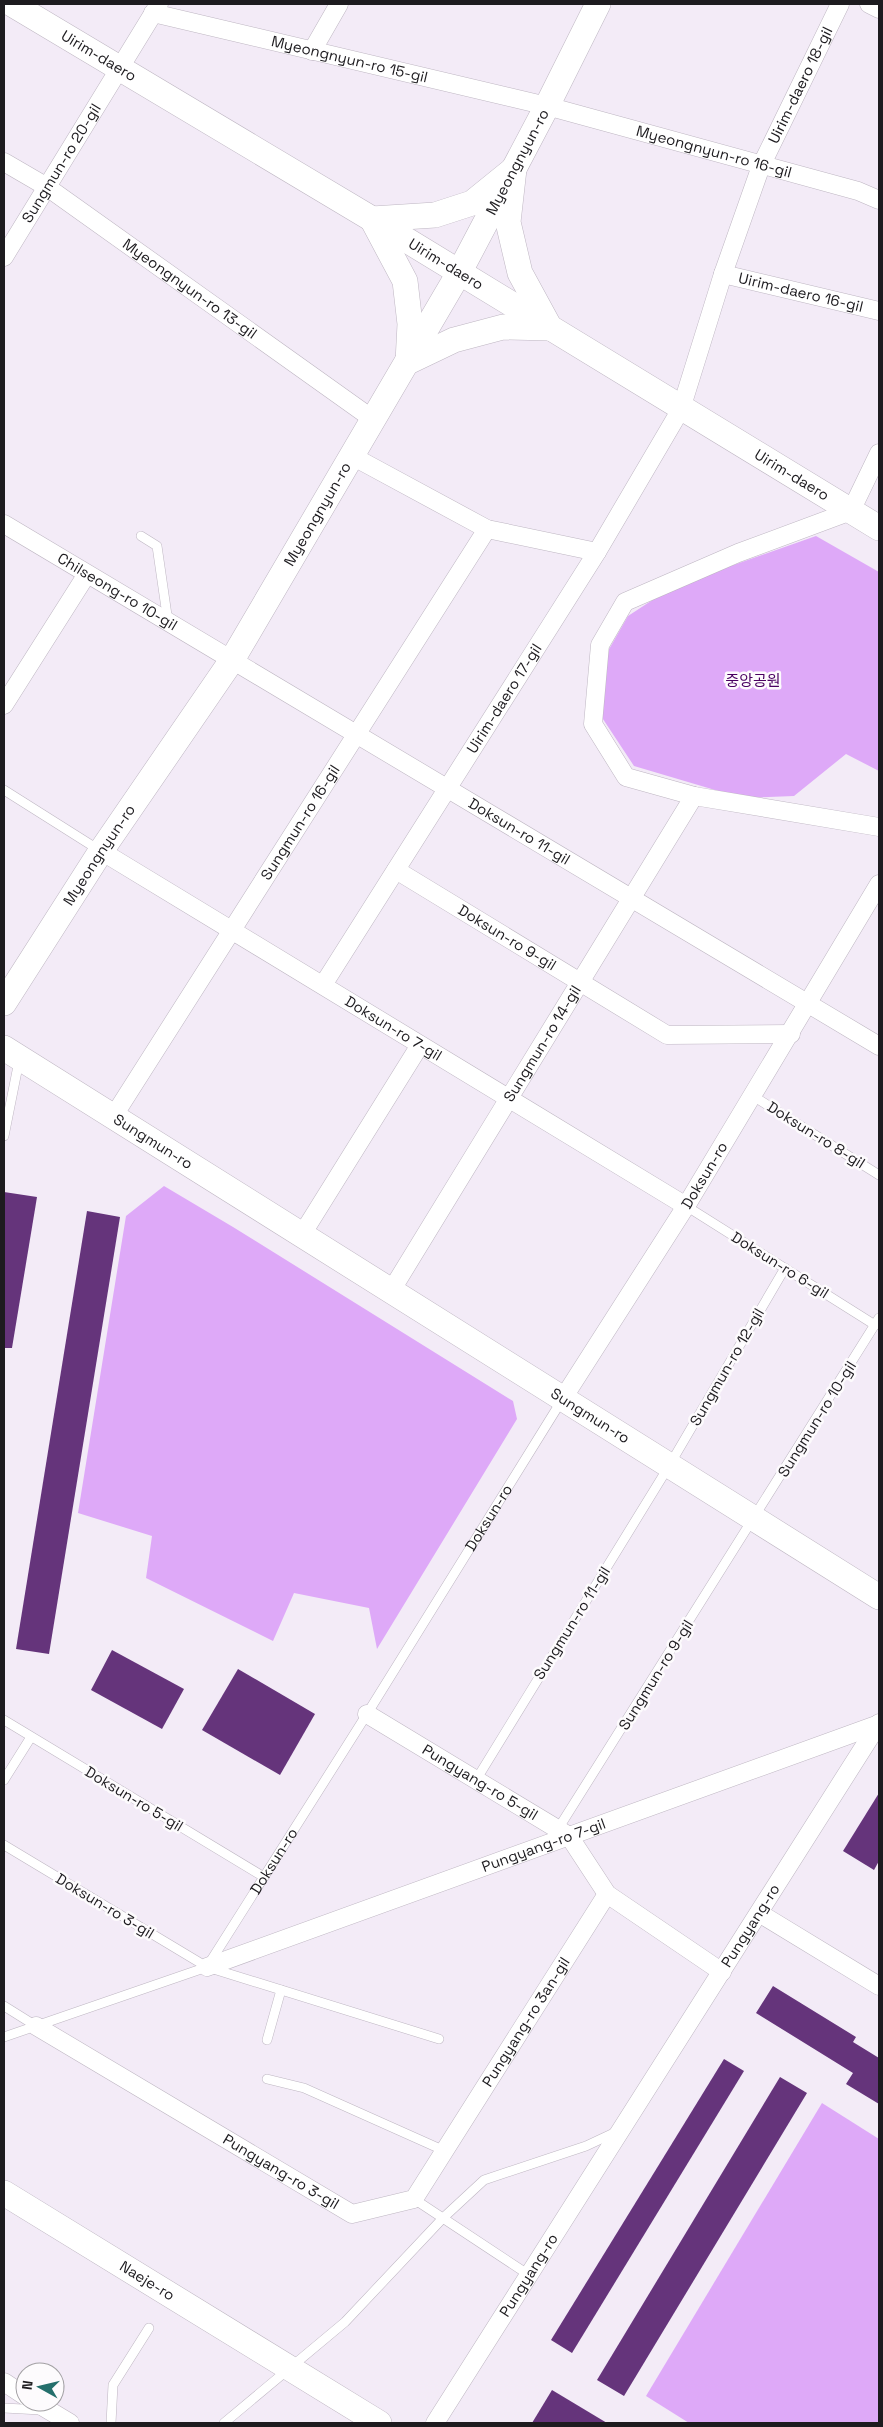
<svg xmlns="http://www.w3.org/2000/svg" width="883" height="2427" font-family="'Space Grotesk','Noto Sans KR',sans-serif">
<rect width="100%" height="100%" fill="#f3ebf7"/>
<g fill="#dea9f8">
<polygon points="816,536 879,572 879,771 846,754 794,796 742,798 634,766 599,713 608,651 628,616 674,586"/>
<polygon points="164,1186 233,1227 513,1401 517,1419 377,1649 369,1608 294,1593 273,1641 146,1578 152,1536 78,1513 126,1216"/>
<polygon points="822,2103 879,2139 879,2423 689,2423 646,2396"/>
</g>
<g fill="#65347b">
<polygon points="4,1192 37,1197 12,1348 4,1348"/>
<polygon points="87,1211 120,1217 49,1654 16,1649"/>
<polygon points="112,1650 184,1689 162,1729 91,1690"/>
<polygon points="238,1669 315,1714 280,1775 202,1730"/>
<polygon points="879,1793 879,1861 874,1870 843,1851"/>
<polygon points="773,1986 856,2037 853,2042 879,2058 879,2104 846,2084 853,2073 756,2013"/>
<polygon points="724,2059 744,2071 572,2353 551,2340"/>
<polygon points="780,2077 807,2093 624,2396 597,2380"/>
<polygon points="552,2390 607,2423 532,2423"/>
</g>
<g fill="none" stroke-linecap="round" stroke-linejoin="round">
<g stroke="#beb6c2" stroke-width="10">
<g id="lane">
<polyline points="141,536 157,546 168,622"/>
<polyline points="4,790 99,850"/>
<polyline points="753,1096 879,1175"/>
<polyline points="4,1136 19,1061"/>
<polyline points="686,1206 875,1325"/>
<polyline points="4,1720 264,1877"/>
<polyline points="4,1780 31,1737"/>
<polyline points="476,1780 669,1466 785,1268"/>
<polyline points="558,1829 879,1318"/>
<polyline points="4,1845 207,1967 439,2039"/>
<polyline points="4,2006 36,2026"/>
<path id="s1" d="M4,2037L207,1967L367,1714L562,1400"/>
<polyline points="267,2040 281,1990"/>
<polyline points="267,2079 304,2088 445,2151"/>
<polyline points="414,2199 529,2275"/>
<polyline points="4,2408 41,2410"/>
<polyline points="111,2423 113,2385 149,2328"/>
<polyline points="224,2423 345,2322 443,2218 484,2180 586,2146 618,2131"/>
</g>
</g>
<g stroke="#beb6c2" stroke-width="19">
<g id="street">
<polyline points="869,4 879,9"/>
<path id="s2" d="M153,13L547,106L858,191L879,200"/>
<polyline points="312,51 339,4"/>
<path id="s3" d="M4,162L47,187L374,420"/>
<path id="s4" d="M4,257L159,4"/>
<path id="s5" d="M723,274L879,311"/>
<polyline points="879,453 851,511 738,553 625,602 600,645 593,724 626,777 694,796 879,827"/>
<polyline points="352,456 487,529 597,552"/>
<path id="s6" d="M4,524L879,1046"/>
<polyline points="4,705 87,574"/>
<path id="s7" d="M101,851L686,1206"/>
<path id="s8" d="M396,870L667,1035L791,1034"/>
<path id="s9" d="M323,985L597,552L681,409L723,274L761,166L840,4"/>
<path id="s10" d="M113,1117L487,529"/>
<polyline points="301,1236 420,1045"/>
<path id="s11" d="M391,1291L694,796"/>
<path id="s12" d="M562,1400L686,1206L879,884"/>
<path id="s13" d="M367,1714L569,1836L607,1894L722,1972"/>
<polyline points="759,1913 879,1986"/>
<path id="s14" d="M207,1967L879,1724"/>
<path id="s15" d="M36,2026L352,2214L414,2199L607,1894"/>
<polyline points="4,2382 25,2396"/>
<polyline points="35,2402 70,2423"/>
<path id="s16" d="M435,2423L879,1723"/>
</g>
</g>
<g stroke="#beb6c2" stroke-width="26">
<g id="secondary">
<path id="s17" d="M12,4L372,219L879,528"/>
<polygon points="514,169 508,222 520,273 550,328 503,327 454,340 408,362 410,324 405,281 372,219 435,215 472,203"/>
<path id="s18" d="M4,1003L101,851L232,660L459,273L547,106L598,4"/>
<path id="s19" d="M4,1048L879,1597"/>
<path id="s20" d="M4,2193L379,2423"/>
</g>
</g>
<use href="#lane" stroke="#fff" stroke-width="9"/>
<use href="#street" stroke="#fff" stroke-width="18"/>
<use href="#secondary" stroke="#fff" stroke-width="25"/>
</g>
<g text-anchor="middle" stroke-width="5" stroke-linejoin="round" paint-order="stroke">
<g font-size="15" fill="#1d1b1f" stroke="#fdfbfd">
<text dy="5" stroke="none"><textPath href="#s17" startOffset="101">Uirim-daero</textPath></text>
<text dy="5" stroke="none"><textPath href="#s2" startOffset="202">Myeongnyun-ro 15-gil</textPath></text>
<text dy="5" stroke="none"><textPath href="#s9" startOffset="1024">Uirim-daero 18-gil</textPath></text>
<text dy="5" stroke="none"><textPath href="#s2" startOffset="578">Myeongnyun-ro 16-gil</textPath></text>
<text dy="5" stroke="none"><textPath href="#s18" startOffset="986">Myeongnyun-ro</textPath></text>
<text dy="5" stroke="none"><textPath href="#s4" startOffset="110">Sungmun-ro 20-gil</textPath></text>
<text dy="5" stroke="none"><textPath href="#s17" startOffset="506">Uirim-daero</textPath></text>
<text dy="5" stroke="none"><textPath href="#s3" startOffset="225">Myeongnyun-ro 13-gil</textPath></text>
<text dy="5" stroke="none"><textPath href="#s5" startOffset="80">Uirim-daero 16-gil</textPath></text>
<text dy="5" stroke="none"><textPath href="#s17" startOffset="911">Uirim-daero</textPath></text>
<text dy="5" stroke="none"><textPath href="#s18" startOffset="581">Myeongnyun-ro</textPath></text>
<text dy="5" stroke="none"><textPath href="#s6" startOffset="132">Chilseong-ro 10-gil</textPath></text>
<text dy="5" stroke="none"><textPath href="#s9" startOffset="339">Uirim-daero 17-gil</textPath></text>
<text dy="5" stroke="none"><textPath href="#s10" startOffset="349">Sungmun-ro 16-gil</textPath></text>
<text dy="5" stroke="none"><textPath href="#s6" startOffset="600">Doksun-ro 11-gil</textPath></text>
<text dy="5" stroke="none"><textPath href="#s18" startOffset="176">Myeongnyun-ro</textPath></text>
<text dy="5" stroke="none"><textPath href="#s8" startOffset="130">Doksun-ro 9-gil</textPath></text>
<text dy="5" stroke="none"><textPath href="#s7" startOffset="342">Doksun-ro 7-gil</textPath></text>
<text dy="5" stroke="none"><textPath href="#s11" startOffset="290">Sungmun-ro 14-gil</textPath></text>
<text transform="translate(816 1135) rotate(32)" y="5">Doksun-ro 8-gil</text>
<text dy="5" stroke="none"><textPath href="#s19" startOffset="176">Sungmun-ro</textPath></text>
<text dy="5" stroke="none"><textPath href="#s12" startOffset="266">Doksun-ro</textPath></text>
<text transform="translate(780 1265) rotate(32)" y="5">Doksun-ro 6-gil</text>
<text transform="translate(727 1367) rotate(-60)" y="5">Sungmun-ro 12-gil</text>
<text dy="5" stroke="none"><textPath href="#s19" startOffset="692">Sungmun-ro</textPath></text>
<text transform="translate(817 1419) rotate(-58)" y="5">Sungmun-ro 10-gil</text>
<text dy="5" stroke="none"><textPath href="#s1" startOffset="745">Doksun-ro</textPath></text>
<text transform="translate(572 1623) rotate(-58)" y="5">Sungmun-ro 11-gil</text>
<text transform="translate(656 1675) rotate(-58)" y="5">Sungmun-ro 9-gil</text>
<text dy="5" stroke="none"><textPath href="#s13" startOffset="132">Pungyang-ro 5-gil</textPath></text>
<text transform="translate(134 1799) rotate(31)" y="5">Doksun-ro 5-gil</text>
<text dy="5" stroke="none"><textPath href="#s14" startOffset="358">Pungyang-ro 7-gil</textPath></text>
<text dy="5" stroke="none"><textPath href="#s1" startOffset="340">Doksun-ro</textPath></text>
<text transform="translate(105 1906) rotate(31)" y="5">Doksun-ro 3-gil</text>
<text dy="5" stroke="none"><textPath href="#s16" startOffset="589">Pungyang-ro</textPath></text>
<text dy="5" stroke="none"><textPath href="#s15" startOffset="641">Pungyang-ro 3an-gil</textPath></text>
<text dy="5" stroke="none"><textPath href="#s15" startOffset="285">Pungyang-ro 3-gil</textPath></text>
<text dy="5" stroke="none"><textPath href="#s16" startOffset="175">Pungyang-ro</textPath></text>
<text dy="5" stroke="none"><textPath href="#s20" startOffset="168">Naeje-ro</textPath></text>
</g>
<g font-size="15" fill="#490061" stroke="#fdfbfd">
<text x="753" y="686">중앙공원</text>
</g>
</g>
<rect width="883" height="2427" fill="none" stroke="#1d1b1f" stroke-width="10"/>
<g transform="translate(40 2387) rotate(278)"><circle r="24" fill="#fdfbfd" stroke="#a3a1a4"/>
<path d="M0-4L9 19L0 12L-9 19Z" fill="#246f6c"/>
<text y="-8" font-size="14" font-weight="bold" text-anchor="middle" fill="#1d1b1f">N</text>
</g>
</svg>
